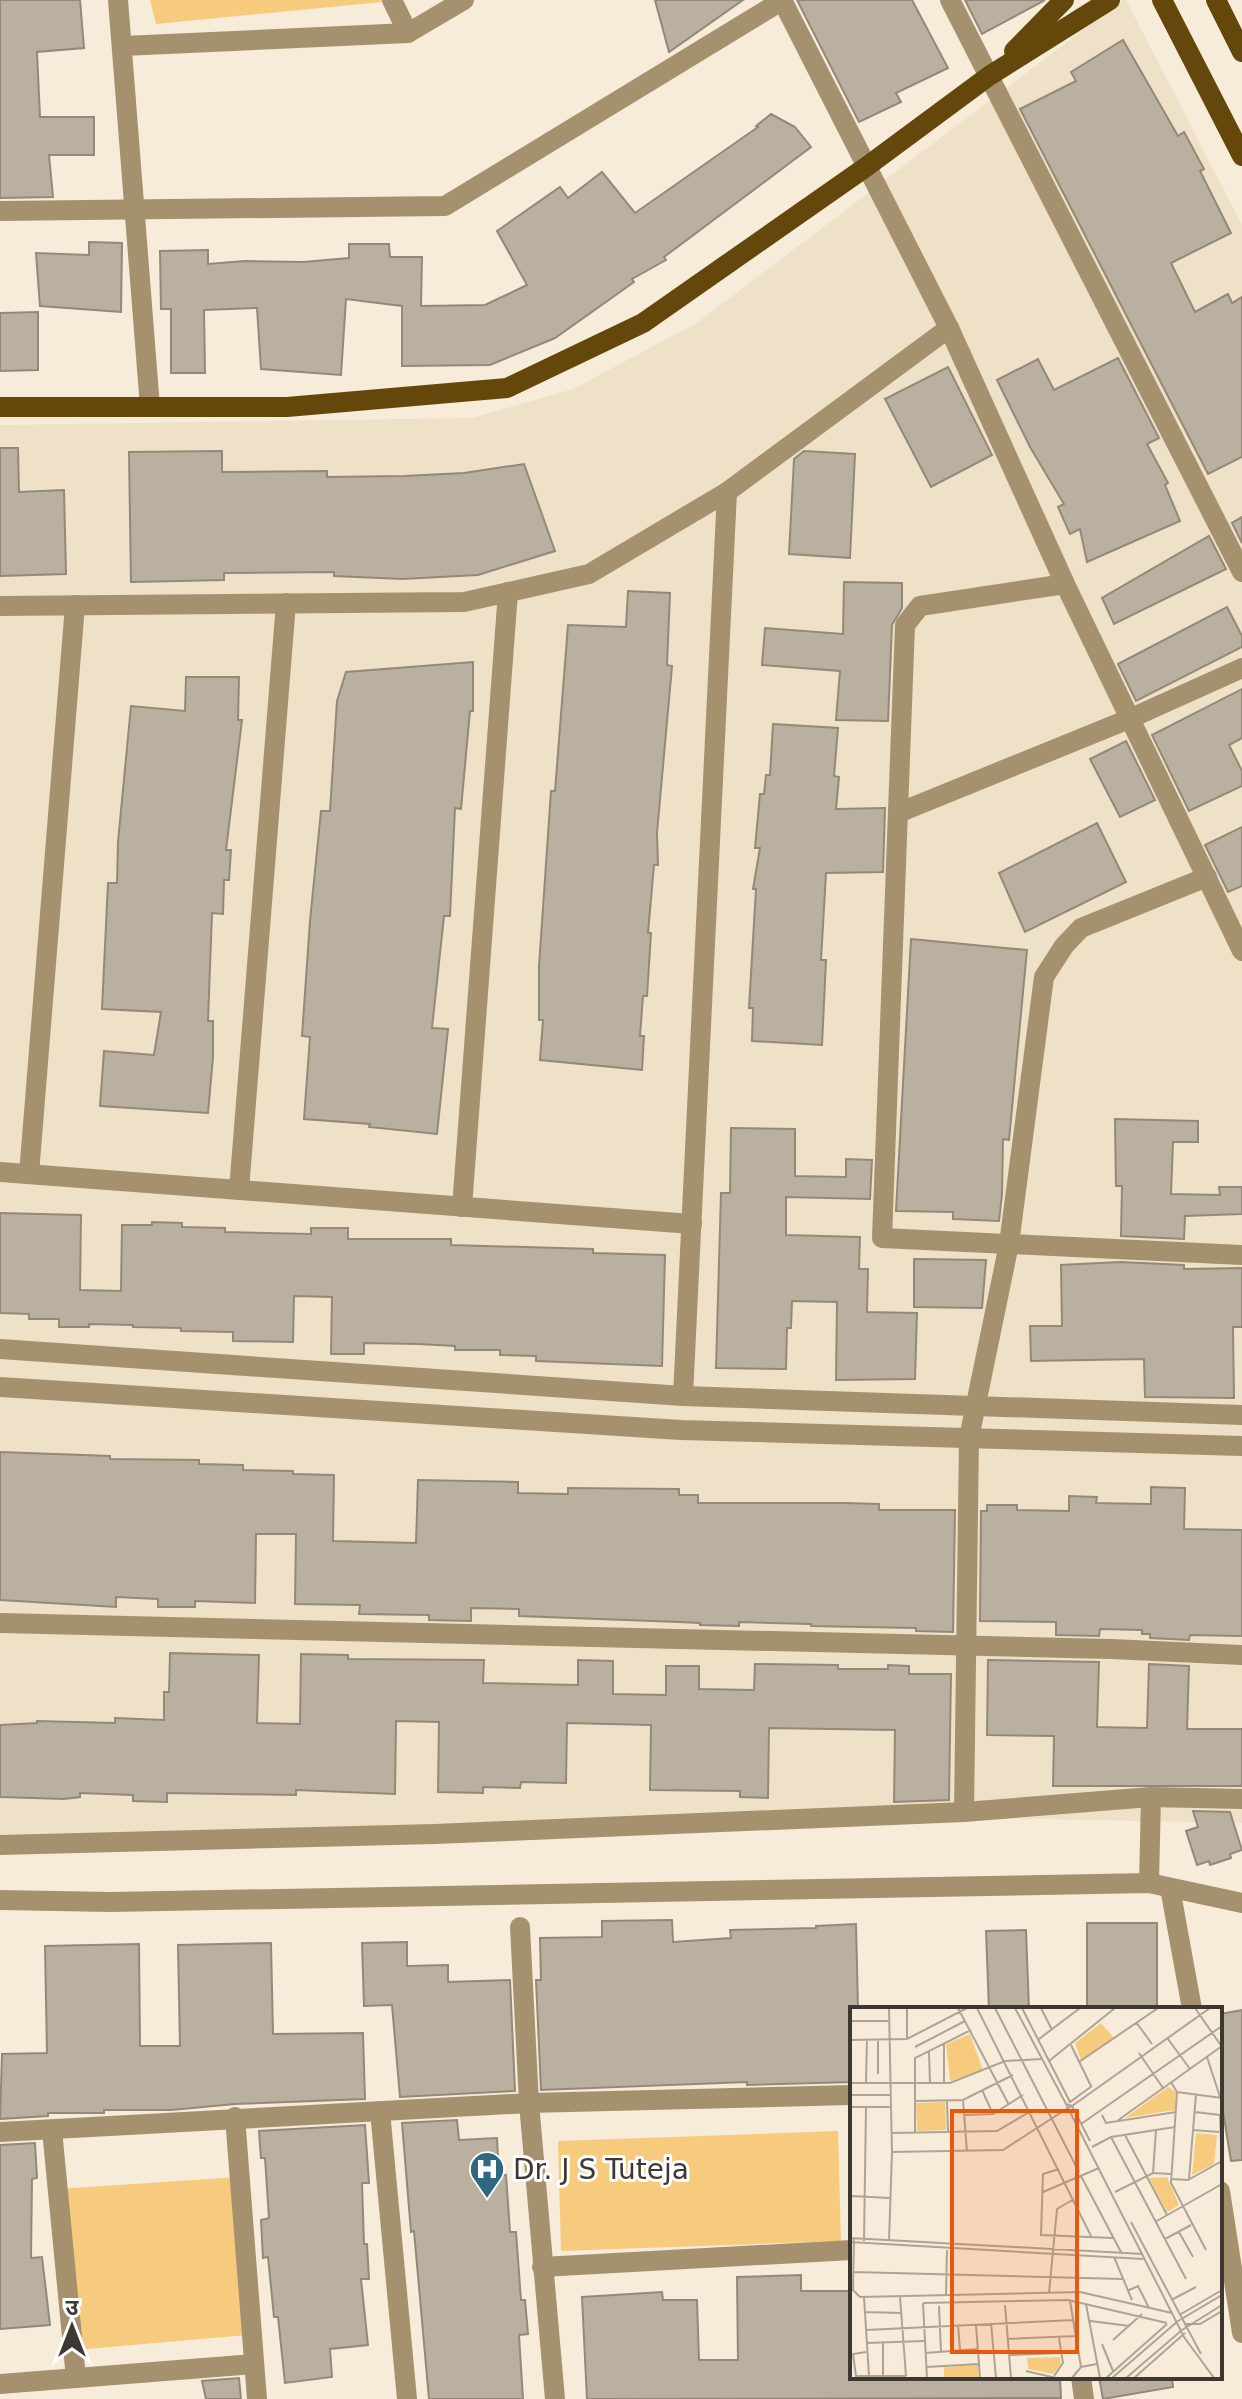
<svg xmlns="http://www.w3.org/2000/svg" width="1242" height="2399" font-family="'DejaVu Sans','Noto Sans Devanagari',sans-serif">
<rect width="100%" height="100%" fill="#f7ecda"/>
<polygon fill="#efe0c8" points="1122,0 1126,0 1242,225 1242,1823 888,1816 0,1837 0,425 472,418 573,389 697,323"/>
<g fill="#f7cb7e">
<polygon points="150,0 381,0 382,2 156,24"/>
<polygon points="838,2131 841,2241 561,2251 558,2141"/>
<polygon points="239,2177 247,2335 64,2351 58,2189"/>
</g>
<g fill="#bab09f" stroke="#938979" stroke-width="2">
<polygon points="0,0 80,0 84,48 37,52 40,117 94,117 94,155 49,155 53,197 0,198"/>
<polygon points="655,0 743,0 669,52"/>
<polygon points="797,0 912,0 948,68 896,93 901,102 859,122"/>
<polygon points="965,0 1045,0 982,34"/>
<polygon points="1123,40 1178,136 1184,132 1204,169 1200,171 1231,233 1171,263 1195,312 1228,294 1232,303 1242,297 1242,457 1208,474 1020,109 1076,81 1071,72"/>
<polygon points="771,114 795,127 811,147 664,257 666,260 632,279 634,282 555,338 490,365 402,366 402,306 346,299 341,375 261,369 257,308 204,310 205,373 171,373 171,309 161,309 160,251 208,250 208,264 245,261 303,262 349,258 349,244 389,244 390,257 422,257 421,306 485,305 527,285 497,231 560,187 568,198 602,172 635,213 758,127 756,126"/>
<polygon points="89,242 122,243 121,312 40,306 36,253 89,255"/>
<polygon points="38,312 38,370 0,371 0,313"/>
<polygon points="1118,358 1159,438 1147,444 1168,483 1165,485 1180,521 1087,562 1080,529 1070,534 1058,507 1064,504 1030,447 997,380 1038,359 1054,390"/>
<polygon points="948,367 992,455 931,487 885,399"/>
<polygon points="0,448 18,448 19,492 64,490 66,574 0,576"/>
<polygon points="222,451 222,472 327,471 327,477 404,476 464,473 524,464 555,551 478,575 402,579 334,576 334,572 224,573 224,580 131,582 129,452"/>
<polygon points="804,451 855,454 850,558 789,554 794,459"/>
<polygon points="1242,517 1242,543 1232,523"/>
<polygon points="1209,536 1226,569 1114,624 1102,598"/>
<polygon points="844,582 902,583 902,608 892,625 888,721 836,720 840,671 762,665 765,628 843,634"/>
<polygon points="628,591 670,593 667,665 672,666 657,833 658,865 654,865 648,933 651,933 647,996 643,996 640,1036 644,1036 642,1070 540,1060 543,1020 539,1020 539,966 551,791 555,791 568,625 626,627"/>
<polygon points="1227,607 1242,636 1242,647 1136,701 1118,664"/>
<polygon points="473,662 473,711 470,711 461,809 455,808 450,916 444,916 432,1028 448,1029 437,1134 369,1127 370,1124 304,1119 310,1037 302,1036 310,921 321,811 330,811 337,701 346,672"/>
<polygon points="186,677 239,677 238,720 242,720 226,850 231,850 229,880 224,880 223,914 212,913 208,1021 213,1021 213,1057 208,1113 100,1106 104,1051 154,1055 161,1012 102,1009 108,883 117,883 118,842 131,706 185,711"/>
<polygon points="1242,689 1242,738 1229,745 1242,771 1242,786 1189,811 1152,735"/>
<polygon points="773,724 838,728 834,776 839,777 836,809 885,808 883,872 826,873 821,960 826,960 822,1045 752,1041 753,1008 749,1008 756,889 753,889 760,848 755,848 760,794 764,794 766,775 770,775"/>
<polygon points="1126,741 1155,800 1120,817 1090,759"/>
<polygon points="1097,823 1126,882 1025,932 999,873"/>
<polygon points="1242,827 1242,886 1228,892 1205,845"/>
<polygon points="911,939 1027,950 1009,1140 1003,1139 1002,1194 999,1221 953,1219 953,1212 896,1211"/>
<polygon points="1115,1119 1198,1121 1198,1142 1173,1142 1171,1194 1220,1195 1219,1187 1242,1187 1242,1214 1185,1216 1184,1239 1121,1236 1122,1186 1116,1186"/>
<polygon points="731,1128 795,1129 795,1176 846,1177 846,1159 872,1160 870,1199 786,1197 786,1235 860,1237 859,1269 868,1269 867,1312 917,1313 915,1379 836,1380 837,1302 792,1301 791,1328 787,1328 786,1369 716,1368 721,1193 730,1193"/>
<polygon points="0,1213 81,1215 80,1290 121,1291 122,1225 152,1225 152,1222 182,1223 182,1227 225,1228 225,1232 311,1234 311,1228 348,1228 348,1239 451,1239 451,1245 593,1249 593,1253 665,1255 662,1366 536,1361 536,1356 500,1355 500,1350 455,1350 455,1346 418,1344 364,1343 364,1354 331,1354 332,1297 294,1296 293,1342 233,1341 233,1332 181,1331 181,1328 133,1327 133,1325 89,1324 89,1327 59,1327 59,1319 29,1319 29,1314 0,1313"/>
<polygon points="914,1259 986,1260 982,1308 914,1307"/>
<polygon points="1120,1262 1184,1265 1184,1269 1242,1268 1242,1327 1233,1327 1234,1398 1145,1397 1144,1359 1031,1361 1030,1326 1062,1326 1061,1265"/>
<polygon points="0,1452 110,1456 110,1459 199,1460 199,1464 243,1465 243,1470 293,1471 293,1474 334,1475 333,1541 416,1543 418,1480 518,1482 518,1493 568,1494 568,1488 679,1489 679,1495 698,1495 698,1503 846,1503 879,1504 879,1510 955,1510 953,1632 916,1631 916,1628 811,1626 811,1624 739,1622 739,1626 700,1625 700,1623 679,1622 519,1616 519,1609 471,1608 471,1621 429,1620 429,1615 359,1614 360,1605 295,1604 296,1534 256,1534 255,1603 195,1601 195,1607 158,1607 158,1599 116,1597 116,1607 0,1600"/>
<polygon points="1151,1487 1185,1488 1184,1529 1242,1530 1242,1636 1190,1635 1189,1640 1150,1638 1150,1634 1142,1634 1142,1630 1100,1629 1099,1636 1056,1635 1056,1622 980,1621 981,1511 987,1511 987,1505 1017,1505 1017,1510 1069,1511 1069,1496 1097,1497 1096,1503 1151,1504"/>
<polygon points="170,1653 259,1655 257,1723 300,1724 301,1654 348,1655 348,1659 484,1660 483,1683 578,1685 578,1660 613,1661 613,1694 666,1695 666,1666 699,1666 699,1689 754,1690 755,1664 838,1665 838,1669 888,1669 888,1665 909,1666 909,1674 951,1674 949,1800 894,1802 895,1730 769,1728 768,1798 740,1797 740,1791 650,1790 651,1725 567,1723 566,1783 521,1782 520,1788 483,1787 483,1793 438,1792 439,1722 396,1721 395,1794 296,1790 296,1795 167,1793 167,1802 133,1801 133,1795 80,1793 80,1797 64,1799 0,1797 0,1725 37,1723 37,1721 115,1723 115,1718 164,1720 164,1692 169,1692"/>
<polygon points="988,1660 1099,1662 1097,1727 1147,1728 1149,1664 1189,1666 1187,1729 1242,1729 1242,1786 1053,1786 1054,1736 987,1735"/>
<polygon points="1193,1811 1230,1812 1242,1850 1230,1854 1231,1858 1210,1865 1209,1861 1197,1865 1186,1831 1198,1827"/>
<polygon points="672,1920 673,1942 731,1938 730,1930 816,1928 816,1926 856,1924 858,2008 852,2008 852,2082 747,2085 747,2082 541,2090 536,1980 541,1980 540,1938 602,1937 602,1921"/>
<rect x="1087" y="1923" width="70" height="86"/>
<polygon points="1026,1930 1029,2009 989,2009 986,1931"/>
<polygon points="407,1942 407,1966 448,1965 448,1982 510,1980 515,2091 400,2097 392,2005 364,2006 362,1943"/>
<polygon points="271,1943 273,2034 363,2033 365,2099 235,2104 171,2110 104,2110 104,2113 48,2113 48,2116 0,2119 2,2054 47,2053 45,1946 139,1944 140,2046 180,2046 178,1945"/>
<polygon points="1242,2010 1242,2160 1231,2161 1220,2093 1220,2014"/>
<polygon points="457,2120 459,2140 497,2138 499,2176 506,2175 510,2232 516,2232 521,2300 525,2300 528,2334 519,2335 523,2399 429,2399 414,2231 411,2232 402,2123"/>
<polygon points="365,2125 369,2183 362,2183 364,2244 367,2244 369,2279 361,2279 368,2345 330,2349 332,2377 285,2383 278,2317 274,2317 268,2257 263,2258 261,2220 269,2218 265,2158 261,2158 259,2131"/>
<polygon points="35,2143 37,2178 32,2179 31,2258 42,2257 50,2325 0,2329 0,2145"/>
<polygon points="801,2275 801,2291 852,2291 852,2377 1060,2377 1061,2398 587,2399 582,2297 662,2292 663,2300 697,2300 699,2360 738,2360 737,2277"/>
<polygon points="1099,2377 1172,2377 1173,2387 1103,2399"/>
<polygon points="239,2378 241,2399 206,2399 202,2381"/>
</g>
<g fill="none" stroke-linecap="round" stroke-linejoin="round">
<g stroke="#a6916f" stroke-width="20">
<polyline points="118,0 150,407"/>
<polyline points="392,0 408,33"/>
<polyline points="782,0 949,328 1065,584 1242,951"/>
<polyline points="950,0 1242,572"/>
<polyline points="123,46 408,33 464,0"/>
<polyline points="0,211 445,206 783,0"/>
<polyline points="1065,584 920,606 905,625 882,1238 1242,1255"/>
<polyline points="0,606 464,602 589,574 727,492 949,328"/>
<polyline points="898,813 1129,719 1242,668"/>
<polyline points="0,1172 692,1224"/>
<polyline points="29,1174 75,605"/>
<polyline points="239,1190 286,603"/>
<polyline points="462,1207 508,592"/>
<polyline points="0,1349 683,1396 1242,1415"/>
<polyline points="0,1387 681,1430 1242,1446"/>
<polyline points="683,1396 727,492"/>
<polyline points="0,1623 1111,1649 1242,1655"/>
<polyline points="964,1812 969,1438 1009,1244 1044,977 1064,946 1081,928 1207,877"/>
<polyline points="0,1845 435,1834 964,1812 1151,1797 1242,1799"/>
<polyline points="1149,1883 1151,1797"/>
<polyline points="1170,1888 1192,2009"/>
<polyline points="0,1900 111,1902 1149,1883 1242,1903"/>
<polyline points="520,1927 529,2103 555,2399"/>
<polyline points="380,2111 407,2399"/>
<polyline points="235,2117 257,2399"/>
<polyline points="52,2130 76,2378"/>
<polyline points="0,2132 529,2103 852,2095"/>
<polyline points="1220,2191 1242,2333"/>
<polyline points="542,2267 852,2250"/>
<polyline points="1081,2377 1084,2399"/>
<polyline points="0,2384 254,2364"/>
</g>
<g stroke="#64470a" stroke-width="20">
<polyline points="1162,0 1242,156"/>
<polyline points="1216,0 1242,52"/>
<polyline points="1014,51 1064,0"/>
<polyline points="0,407 287,407 507,388 643,323 866,167 989,76 1110,0"/>
</g>
</g>
<defs>
<g id="hospital-pin" transform="scale(1.8)"><path d="M0 17L-7.5 6A9.5 9.5 0 1 1 7.5 6Z" fill="#306882" stroke="#fff"/><path d="M-5-5h3v3.5h4V-5h3V5h-3V1.5h-4V5h-3Z" fill="#fff"/></g>
</defs>
<g fill-rule="evenodd">
<use href="#hospital-pin" x="487" y="2169"/>
</g>
<g text-anchor="middle" stroke-width="6" stroke-linejoin="round" paint-order="stroke">
<g font-size="28" fill="#3d3831" stroke="#fff" text-anchor="start">
<text x="513" y="2179">Dr. J S Tuteja</text>
</g>
</g>
<g transform="translate(850 2007)">
<rect width="372" height="372" fill="#f7ecda"/>
<path d="M251,16L264,31L231,53L225,36ZM120,27L133,63L100,74L96,37ZM318,80L326,85L325,103L275,111ZM95,95L96,123L67,124L66,96ZM346,126L367,128L364,157L342,168ZM317,170L329,198L317,205L299,171ZM210,350L211,358L203,367L178,362L177,351ZM128,358L129,371H94V360Z" fill="#f7cb7e"/>
<path fill="none" stroke="#ada496" stroke-width="2" d="M39,1L41,100M57,1V32M108,1L159,98M127,1L242,231M145,1L229,165M165,1L216,97L222,99L218,101L216,97M172,1L220,95L242,79M191,1L202,23M345,1L372,40M0,14H38M286,15L302,37M189,32L230,1M318,32L340,62M0,33L57,32L117,1M94,37V77M221,38L241,79M65,40L115,14M79,45L80,77M289,46L313,81M357,50L370,90M199,54L265,1M229,55L308,1M28,67V34M16,75L17,33M321,75L327,85L321,176L356,243M0,76H100L155,54L191,52M132,83L143,107M327,85L372,91M0,88H41M113,93L117,145M65,94L113,93L163,68M97,94L98,125M0,100H41L42,145L153,143L218,101L334,330L364,371M345,105L370,108M115,108L143,107L173,88M252,108L256,116L326,105M370,108L372,164M267,114L372,39M231,117L372,19M343,123L369,125M65,125V51L121,23M41,126L147,124L181,104M275,128L317,208M261,130L336,272M240,134L222,99L360,1M242,140L261,130L325,120M209,162L193,167L191,228L263,231M303,166L306,123M231,169L272,247M321,172L338,173L372,154M339,172L346,87M193,185L249,161M265,185L303,166L321,167M0,189L40,191M281,215L351,347M305,215L372,177M329,225L343,250M0,231L293,247M4,231L3,283L10,290L230,285L322,306M315,232L341,218M14,234L16,100M39,234L42,145M0,235L293,252M264,250L282,293M3,265L273,272M277,284L288,279L299,301M199,286L207,202L224,192M96,288L97,243M14,290L19,369M50,290L56,369M323,292L346,280M220,294L231,360M73,296L218,293L317,316M73,296L77,371M236,297L250,371M155,298L161,371M89,299L91,344M15,305L51,306M331,307L372,283M240,314L280,319M141,316L146,371M335,317H350L372,304M108,318L110,343M126,318L130,371M16,323L224,313M157,332L226,329M263,333L292,307M16,336L74,334M33,336V369M252,337L263,364M16,345L3,347L6,369H56M75,346L128,342M159,348L212,346M76,360L129,357M176,364L206,371M204,369L213,356L209,331M222,371L231,360L247,357M256,371L317,317M262,371L328,314L372,288M276,371L332,323L372,298M284,371L335,326"/>
<path fill="#e8590c" fill-opacity="0.15" stroke="#e8590c" stroke-width="4" d="M102,104H227V345H102Z"/>
<rect width="372" height="372" fill="none" stroke="#3d3831" stroke-width="4"/>
</g>
<g transform="translate(72 2327)" stroke="#ffffff" stroke-width="6" paint-order="stroke">
<path d="M0-6L14 30L0 20L-14 30Z" fill="#3d3831"/>
<text y="-12" font-size="22" font-weight="bold" text-anchor="middle" fill="#3d3831">उ</text>
</g>
</svg>
